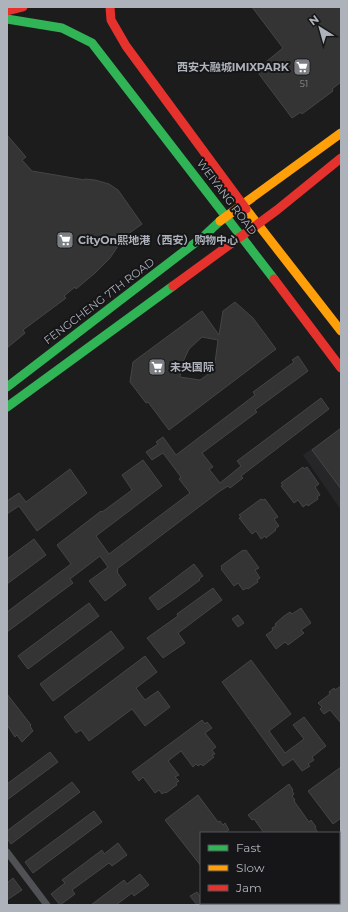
<svg xmlns="http://www.w3.org/2000/svg" width="348" height="912" font-family="Montserrat,'Noto Sans SC',sans-serif">
<rect width="100%" height="100%" fill="#1c1c1c"/>
<polygon fill="#262628" points="341,428 341,510 303,455"/>
<g fill="#343434" stroke="#444548" fill-rule="evenodd">
<polygon points="252,7 341,7 341,82 332,89 333,91 302,114 301,112 292,118 259,74 267,61 283,48"/>
<polygon points="7,135 26,157 22,160 32,171 85,180 85,179 95,180 109,184 118,190 142,224 124,237 110,258 95,273 76,289 75,287 64,296 66,298 23,330 25,333 7,348"/>
<path d="M235,302L253,318L276,349L169,430L148,402L146,403L130,382L133,362L202,311L219,335L223,311ZM202,337L218,340L214,370L200,380L180,377L182,364L189,349Z"/>
<polygon points="298,356 308,371 255,410 257,412 202,453 213,467 209,469 220,483 241,466 237,461 321,398 329,409 241,476 243,478 230,488 228,486 220,491 117,569 118,571 117,572 126,585 105,601 89,581 108,567 100,556 70,579 73,583 7,632 7,612 71,564 57,545 101,511 102,512 132,490 122,475 143,460 162,486 96,536 109,554 190,493 179,479 181,477 163,453 152,460 146,452 158,444 156,442 163,437 176,455 255,395 253,392 294,362 292,360"/>
<polygon points="341,428 341,489 312,450"/>
<polygon points="303,467 304,469 307,467 319,484 315,487 320,495 317,497 318,499 308,506 307,504 303,507 298,500 294,503 281,486 283,485 281,483"/>
<polygon points="70,469 87,493 37,531 19,506 7,514 7,501 19,493 26,502"/>
<polygon points="261,499 263,500 265,499 278,517 274,519 279,526 275,529 276,530 266,538 265,536 261,539 256,531 252,534 239,518 241,517 239,515"/>
<polygon points="34,539 46,555 7,584 7,559"/>
<polygon points="243,550 244,551 246,550 259,568 255,570 260,578 257,580 258,582 248,589 247,588 243,590 238,583 234,586 221,569 222,568 221,566"/>
<polygon points="194,564 203,576 199,579 200,580 177,597 158,610 149,598"/>
<polygon points="213,588 222,600 178,633 185,643 163,658 147,638 178,616 177,614"/>
<polygon points="89,603 99,616 28,669 18,656"/>
<polygon points="301,608 311,623 301,630 304,633 288,645 285,642 276,649 266,635 273,630 272,628 276,626 275,624 284,616 290,612 292,614"/>
<polygon points="238,615 244,623 238,627 232,619"/>
<polygon points="111,631 124,648 53,701 40,684"/>
<polygon points="145,656 157,672 136,688 145,700 158,691 170,707 145,726 132,709 89,741 81,730 76,733 64,717"/>
<polygon points="251,660 291,714 269,731 285,753 304,739 293,725 304,717 326,746 312,757 314,760 308,764 310,766 302,771 293,759 283,766 222,682"/>
<polygon points="341,686 341,723 330,710 324,714 320,709 322,707 318,703 330,694 329,692 334,688 335,690"/>
<polygon points="7,694 31,725 30,726 33,731 22,742 17,735 15,737 7,725"/>
<polygon points="202,720 205,724 207,722 212,728 205,733 216,747 212,750 215,754 212,755 214,757 203,766 201,764 198,766 196,764 193,767 181,751 168,761 179,775 175,777 179,781 176,783 177,785 166,793 165,792 162,794 159,790 155,793 143,777 139,781 132,772"/>
<polygon points="50,752 58,762 7,800 7,784"/>
<polygon points="341,767 341,818 333,824 308,791"/>
<polygon points="72,782 80,792 11,844 7,838 7,831"/>
<polygon points="289,784 293,790 292,791 294,794 292,796 295,800 294,801 309,822 311,820 316,827 315,828 318,833 264,833 254,819 252,820 248,815"/>
<polygon points="198,795 218,822 220,821 223,825 225,823 229,830 224,833 201,833 201,866 165,820"/>
<polygon points="94,811 102,822 33,873 25,862"/>
<polygon points="118,843 127,855 112,866 109,863 72,890 75,894 60,905 51,894 65,883 62,880 102,850 104,854"/>
<polygon points="140,874 149,885 134,896 132,893 116,905 91,905 124,880 127,884"/>
<polygon points="13,878 22,890 7,900 7,883"/>
<polygon points="197,892 201,898 201,905 197,905 190,896"/>
</g>
<g fill="none" stroke-linecap="round" stroke-linejoin="round">
<polyline stroke="#505155" stroke-width="7" points="7,852 47,905"/>
<g stroke="#30b455" stroke-width="9">
<polyline points="7,19 62,28 92,43 274,279"/>
<polyline points="7,387 204,236 220,221"/>
<polyline points="7,407 173,286"/>
<polyline points="261,905 264,903"/>
</g>
<g stroke="#ff9f0a" stroke-width="9">
<polyline points="246,209 341,331"/>
<polyline points="220,221 341,133"/>
<polyline points="339,846 341,844"/>
</g>
<g stroke="#e5322d" stroke-width="9">
<polyline points="110,7 111,20 126,46 246,209"/>
<polyline points="7,11 23,7"/>
<polyline points="274,279 341,368"/>
<polyline points="173,286 277,210 341,158"/>
</g>
</g>
<defs>
<g id="supermarket-square" transform="scale(0.9)"><rect x="-9" y="-9" width="18" height="18" rx="4" fill="#7b7e83" stroke="#161618"/><path d="M-6-5.5h2.5l.6 2H6L4.5 2H-2.5L-4.4-4H-6ZM-1.5 3.2a1.3 1.3 0 1 0 .1 0ZM3 3.2a1.3 1.3 0 1 0 .1 0Z" fill="#fff"/></g>
</defs>
<g fill-rule="evenodd">
<use href="#supermarket-square" x="302" y="67"/>
<use href="#supermarket-square" x="65" y="240"/>
<use href="#supermarket-square" x="157" y="367"/>
</g>
<g text-anchor="middle" stroke-width="4" stroke-linejoin="round" paint-order="stroke">
<g font-size="9" fill="#909299">
<text x="304" y="87">51</text>
</g>
<g font-size="11" font-weight="bold" fill="#aeb2bb" stroke="#161618" text-anchor="start">
<text x="289" y="71" text-anchor="end">西安大融城IMIXPARK</text>
<text x="78" y="244">CityOn熙地港（西安）购物中心</text>
<text x="170" y="371">未央国际</text>
</g>
<g font-size="11" fill="#aeb2bb" stroke="#161618">
<text transform="translate(227 197) rotate(53)" y="4">WEIYANG ROAD</text>
<text transform="translate(99 301) rotate(-37)" y="4">FENGCHENG 7TH ROAD</text>
</g>
</g>
<rect width="348" height="912" fill="none" stroke="#aeb2bb" stroke-width="16"/>
<rect x="200" y="832" width="140" height="72" fill="#161618" stroke="#535459"/>
<rect x="208" y="845" width="20" height="6" fill="#30b455" stroke="#535459"/>
<text x="236" y="852" font-size="12" fill="#aeb2bb">Fast</text>
<rect x="208" y="865" width="20" height="6" fill="#ff9f0a" stroke="#535459"/>
<text x="236" y="872" font-size="12" fill="#aeb2bb">Slow</text>
<rect x="208" y="885" width="20" height="6" fill="#e5322d" stroke="#535459"/>
<text x="236" y="892" font-size="12" fill="#aeb2bb">Jam</text>
<g transform="translate(320 28) rotate(323)" stroke="#161618" stroke-width="3" paint-order="stroke">
<path d="M0-3L7 15L0 10L-7 15Z" fill="#aeb2bb"/>
<text y="-6" font-size="11" font-weight="bold" text-anchor="middle" fill="#aeb2bb">N</text>
</g>
</svg>
